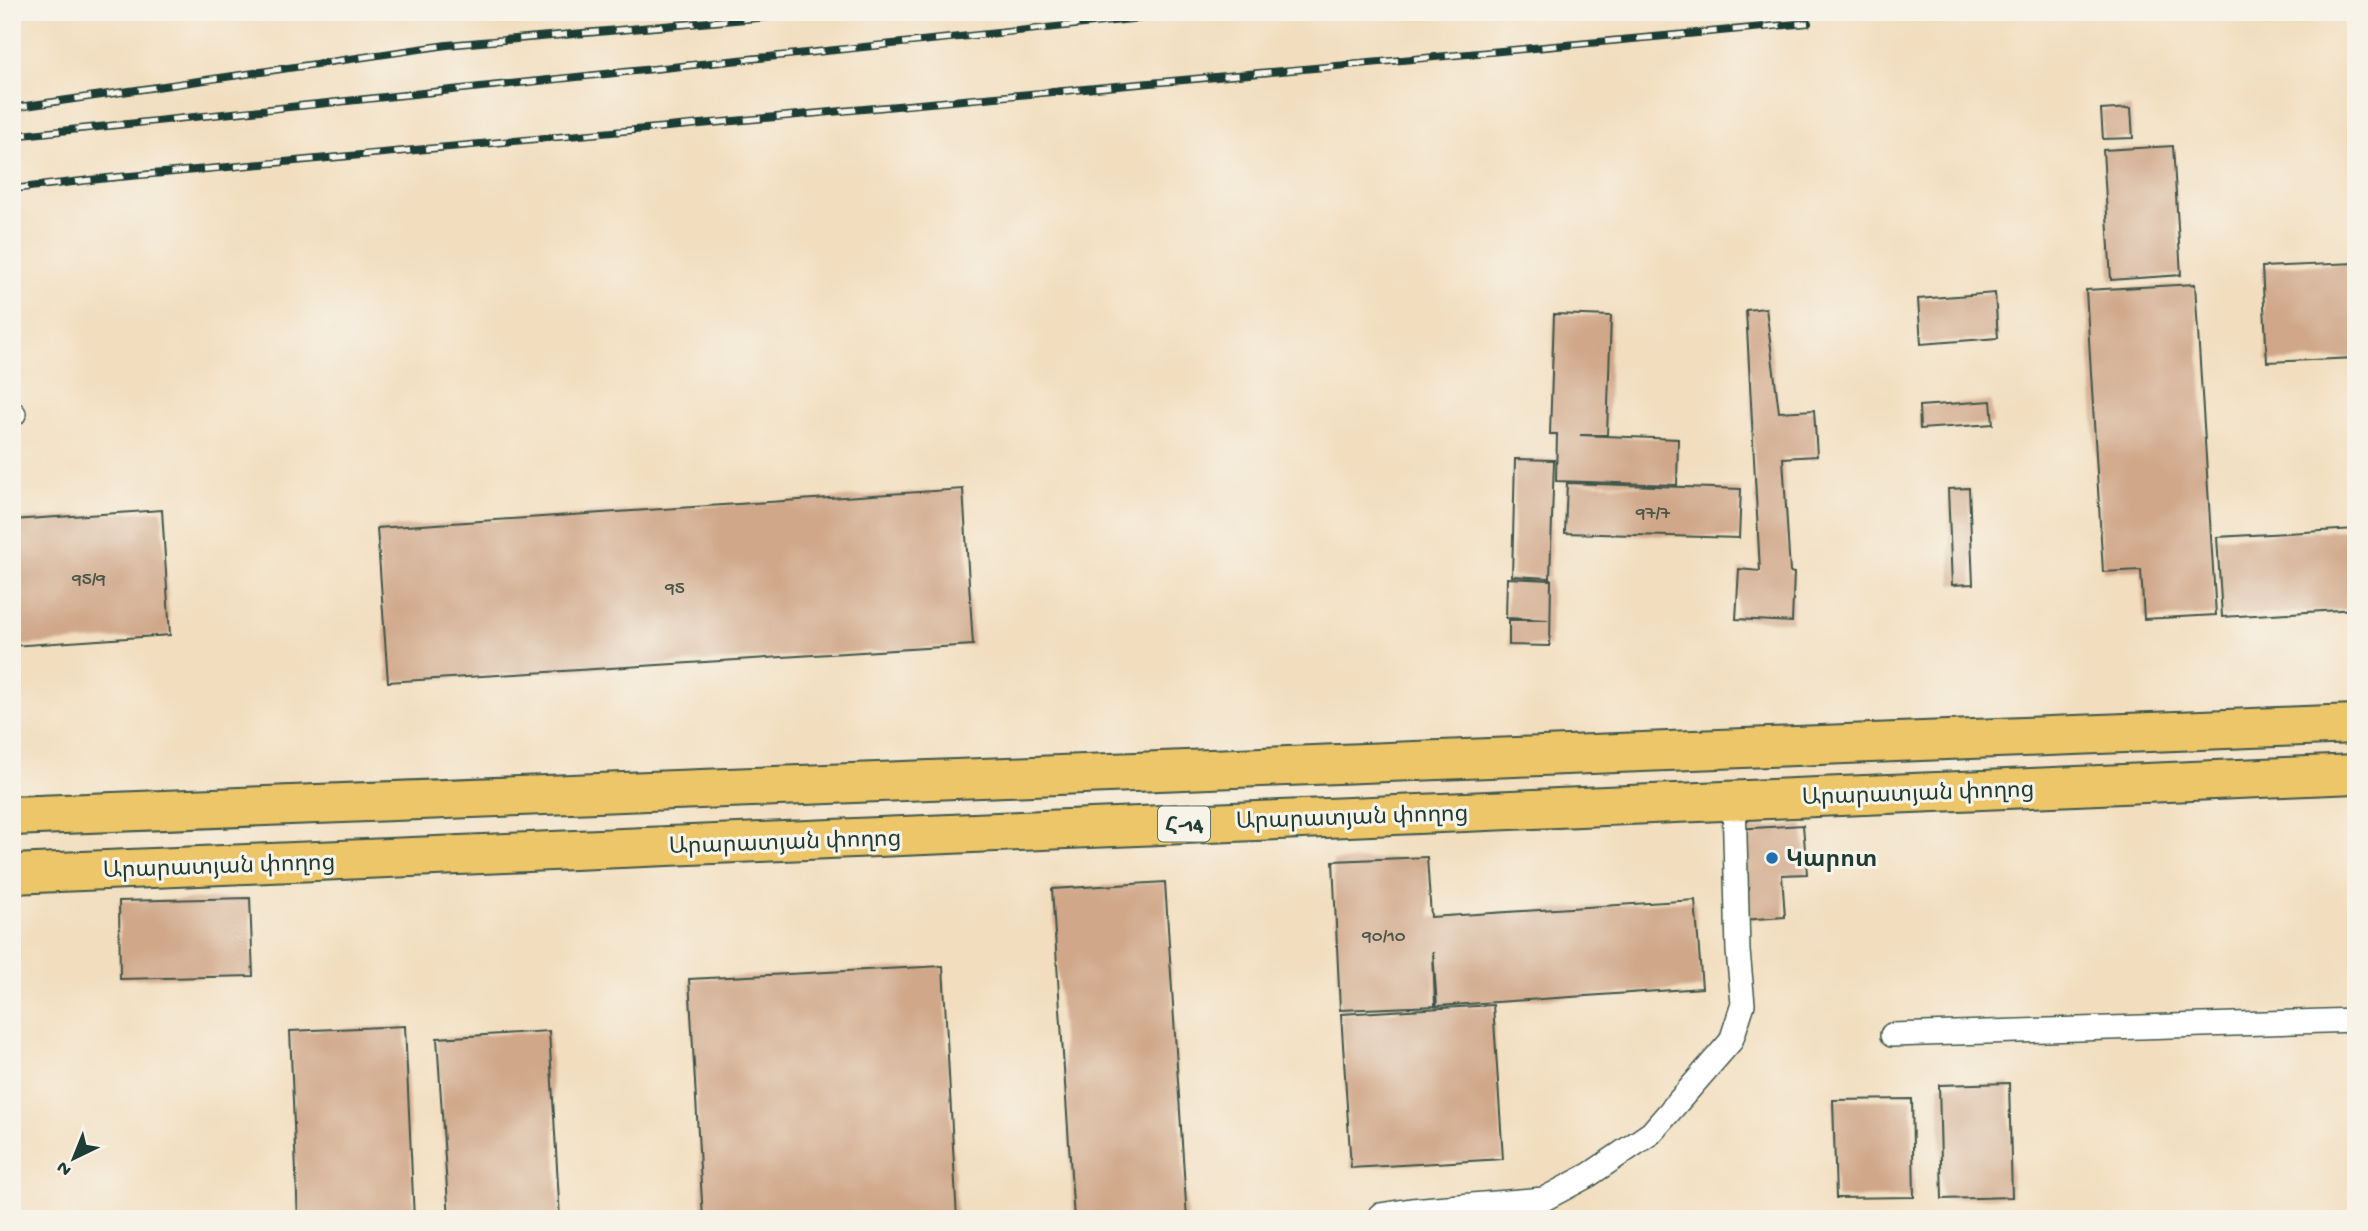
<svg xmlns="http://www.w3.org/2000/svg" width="2368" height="1231" font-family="'Gochi Hand','Noto Sans Armenian',sans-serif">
<rect width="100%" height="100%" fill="#f7f3e8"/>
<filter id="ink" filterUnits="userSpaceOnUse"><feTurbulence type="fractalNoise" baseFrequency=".0143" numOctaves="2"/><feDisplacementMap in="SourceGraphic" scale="14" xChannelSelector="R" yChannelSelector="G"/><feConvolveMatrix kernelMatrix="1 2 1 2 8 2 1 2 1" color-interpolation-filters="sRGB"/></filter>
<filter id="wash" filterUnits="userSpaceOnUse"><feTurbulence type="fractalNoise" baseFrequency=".00686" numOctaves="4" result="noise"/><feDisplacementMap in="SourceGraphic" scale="28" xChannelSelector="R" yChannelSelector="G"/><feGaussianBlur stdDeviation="1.57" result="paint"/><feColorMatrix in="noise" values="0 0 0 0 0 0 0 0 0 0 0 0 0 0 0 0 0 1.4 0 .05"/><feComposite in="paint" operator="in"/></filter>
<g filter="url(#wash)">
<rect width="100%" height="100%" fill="#f2debf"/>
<g id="blocks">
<g fill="#d0a789">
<polygon points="2131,108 2133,138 2103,139 2101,110"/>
<polygon points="2173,146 2181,275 2111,280 2103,150"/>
<polygon points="2356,263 2356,358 2267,362 2262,267"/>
<polygon points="2195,284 2216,615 2144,619 2141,570 2103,572 2086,290"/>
<polygon points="1995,293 1998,338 1921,344 1918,299"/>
<polygon points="1766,308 1779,412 1814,410 1817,456 1783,458 1790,572 1794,573 1792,622 1736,619 1739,569 1760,571 1746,310"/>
<polygon points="1554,314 1611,316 1607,435 1580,435 1678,439 1677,485 1556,481 1557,434 1550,434"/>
<polygon points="1991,401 1993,424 1920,429 1919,406"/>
<polygon points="1515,459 1554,460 1550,578 1512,576"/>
<polygon points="1567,483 1741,489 1739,538 1565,533"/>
<polygon points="1969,488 1973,584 1952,585 1948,489"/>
<polygon points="963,489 973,645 388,682 377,528"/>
<polygon points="162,510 170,635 12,646 12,520"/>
<polygon points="2356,529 2356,609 2222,617 2217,537"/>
<polygon points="1507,578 1551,580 1550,646 1509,645 1509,620 1548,620 1506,618"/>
<polygon points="1803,825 1807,874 1782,875 1785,917 1741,920 1735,829"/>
<polygon points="1427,857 1431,917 1695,900 1702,988 1437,1006 1433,951 1435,1006 1340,1010 1333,861"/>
<polygon points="1165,882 1187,1219 1074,1219 1052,889"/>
<polygon points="250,898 253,976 120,979 119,901"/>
<polygon points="943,966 957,1219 703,1219 689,979"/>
<polygon points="1493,1005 1503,1159 1351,1168 1341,1014"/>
<polygon points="405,1026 414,1219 298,1219 290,1031"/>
<polygon points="549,1031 560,1219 449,1219 437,1038"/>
<polygon points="2009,1083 2012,1197 1942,1199 1939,1085"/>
<polygon points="1912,1099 1914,1197 1836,1198 1833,1100"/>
</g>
</g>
</g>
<g filter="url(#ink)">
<use href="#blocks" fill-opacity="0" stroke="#3f5549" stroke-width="2"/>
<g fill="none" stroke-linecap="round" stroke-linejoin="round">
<g stroke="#3f5549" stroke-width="26">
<g id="service">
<polyline points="12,414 14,414"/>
<polyline points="1892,1035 2356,1020"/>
<polyline points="1378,1219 1380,1215 1411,1210 1544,1199 1589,1175 1651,1133 1731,1041 1743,1004 1738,951 1734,800"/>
</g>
</g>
<g stroke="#3f5549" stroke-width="42">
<g id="primary">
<polyline points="12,816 2356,724"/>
<polyline points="12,874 2356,774"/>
</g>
</g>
<use href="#service" stroke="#fff" stroke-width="23"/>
<use href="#primary" stroke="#ecc669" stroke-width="38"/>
<g stroke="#1f3d34" stroke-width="8">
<g id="rail">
<polyline points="12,108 447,45 825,12"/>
<polyline points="12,136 1199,12"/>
<polyline points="12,189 108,178 1808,23"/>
</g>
</g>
<use href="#rail" stroke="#f7f3e8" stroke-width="5" stroke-dasharray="16" stroke-linecap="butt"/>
</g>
</g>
<circle fill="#1f6fb2" stroke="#f7f3e8" stroke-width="2.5" cx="1772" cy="858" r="7"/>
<g text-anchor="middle" stroke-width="6" stroke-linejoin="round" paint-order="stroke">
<g font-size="19" fill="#4b5849">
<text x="1653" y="518">97/7</text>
<text x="89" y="584">95/9</text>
<text x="675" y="593">95</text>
<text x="1384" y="941">90/10</text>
</g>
<rect fill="#f7f3e8" stroke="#60746a" stroke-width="2" x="1158" y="806.5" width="52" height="35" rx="5"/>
<g font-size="21" font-weight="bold" fill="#1f3d34">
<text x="1184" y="831">Հ-14</text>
</g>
<g font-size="23" fill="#1f3d34" stroke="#f7f3e8">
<text transform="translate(1918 792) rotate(-2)" y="8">Արարատյան փողոց</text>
<text transform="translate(1352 816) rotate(-2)" y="8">Արարատյան փողոց</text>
<text transform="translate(785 841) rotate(-2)" y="8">Արարատյան փողոց</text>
<text transform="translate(219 865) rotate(-2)" y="8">Արարատյան փողոց</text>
</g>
<g font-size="23" font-weight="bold" fill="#1f3d34" stroke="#f7f3e8" text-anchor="start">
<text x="1786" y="866">Կարոտ</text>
</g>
</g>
<rect width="2368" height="1231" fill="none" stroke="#f7f3e8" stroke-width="42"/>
<g transform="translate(74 1158) rotate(223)" stroke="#f7f3e8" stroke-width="5" paint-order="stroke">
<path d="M0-5L12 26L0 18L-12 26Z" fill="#1f3d34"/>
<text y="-10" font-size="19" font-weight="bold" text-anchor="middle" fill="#1f3d34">N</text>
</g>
</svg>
